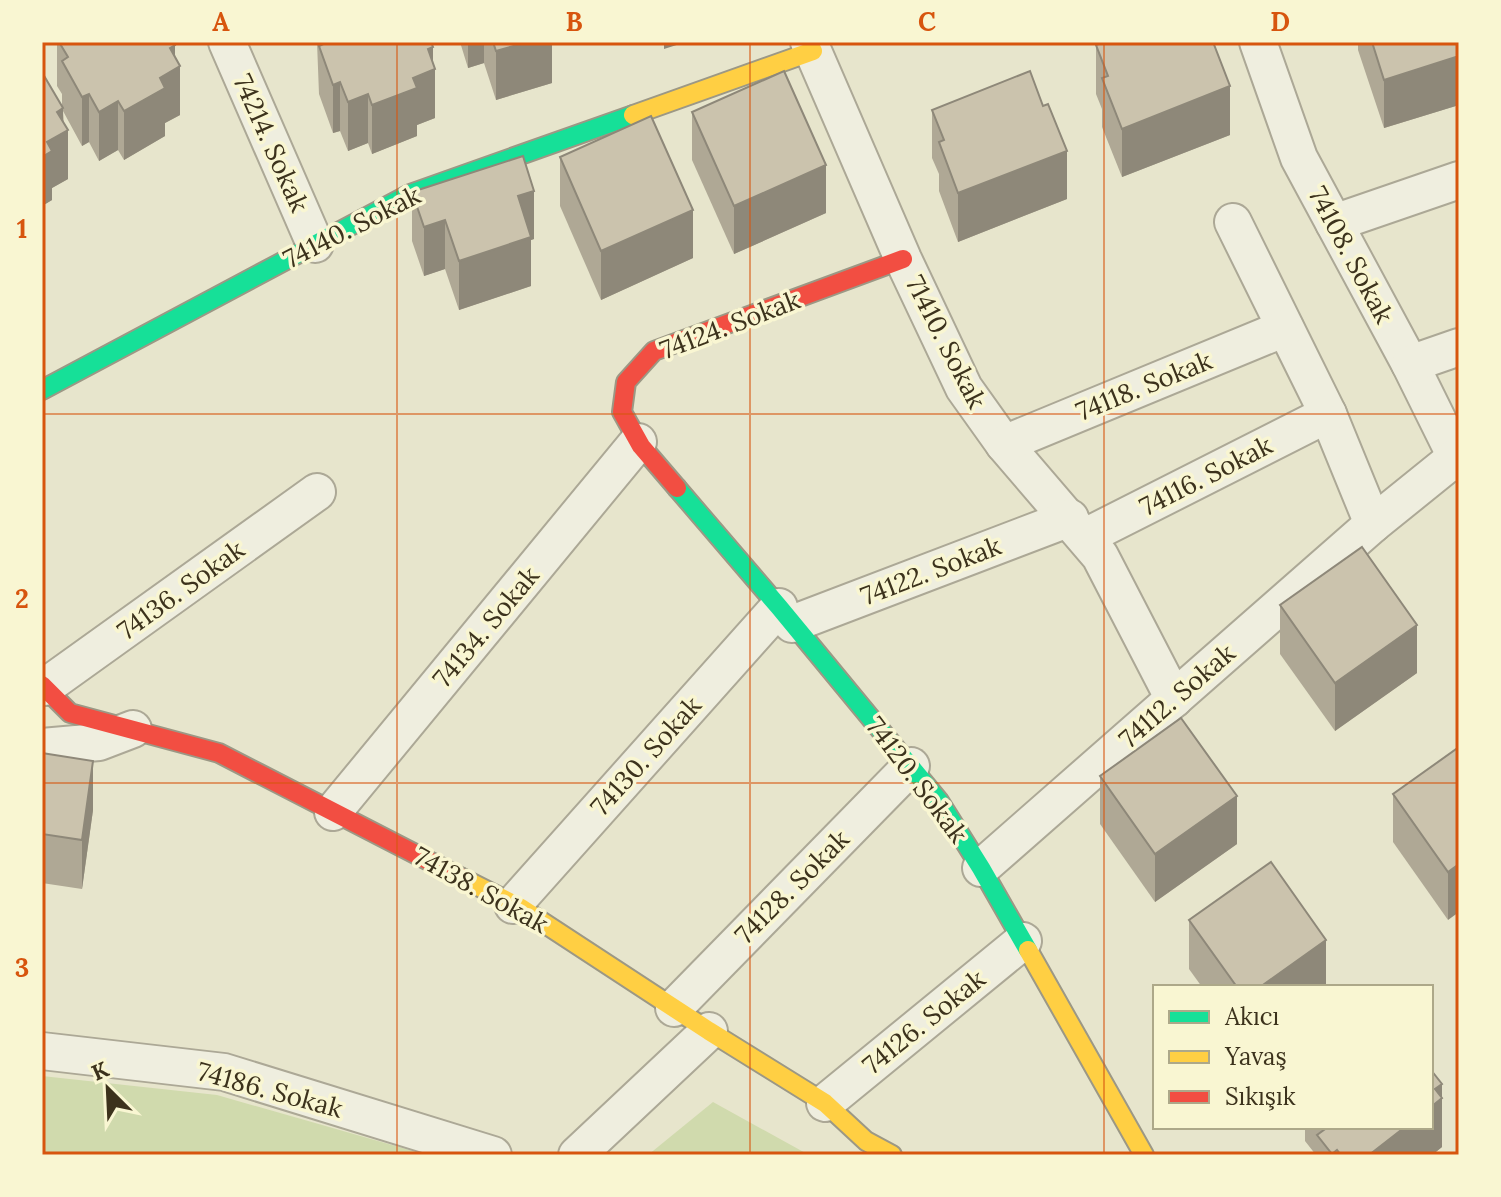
<svg xmlns="http://www.w3.org/2000/svg" width="1501" height="1197" font-family="Lora,serif">
<rect width="100%" height="100%" fill="#e7e5cc"/>
<g fill="#d0daad">
<polygon points="42,1076 217,1095 427,1155 42,1155"/>
<polygon points="713,1102 809,1155 648,1155"/>
</g>
<g fill="none" stroke-linecap="round" stroke-linejoin="round">
<g stroke="#aca896" stroke-width="40">
<g id="street">
<polyline points="227,42 315,244"/>
<polyline points="809,42 903,259 964,388 1004,444 1100,556 1174,699"/>
<polyline points="1258,42 1299,158 1410,364 1459,463"/>
<polyline points="1233,222 1328,414 1373,524"/>
<polyline points="1334,223 1459,180"/>
<polyline points="1410,364 1459,347"/>
<polyline points="1004,444 1285,328"/>
<polyline points="1085,537 1328,414"/>
<polyline points="792,624 1070,518"/>
<polyline points="45,687 317,492"/>
<polyline points="42,747 99,742 133,729"/>
<polyline points="333,812 638,442"/>
<polyline points="981,868 1373,524 1456,457"/>
<polyline points="513,905 779,607"/>
<polyline points="674,1008 911,766"/>
<polyline points="42,1051 224,1072 493,1155"/>
<polyline points="825,1103 1023,941"/>
<polyline points="577,1155 709,1031"/>
</g>
</g>
<g stroke="#9c9885" stroke-width="22">
<g id="fast">
<polyline points="42,390 410,194 633,115"/>
<polyline points="677,488 779,607 939,801 981,868 1028,950"/>
</g>
</g>
<g stroke="#9c9885" stroke-width="22">
<g id="slow">
<polyline points="633,115 813,51"/>
<polyline points="462,878 521,908 709,1031 825,1103 866,1141 892,1155"/>
<polyline points="1028,950 1144,1155"/>
</g>
</g>
<g stroke="#9c9885" stroke-width="22">
<g id="jam">
<polyline points="677,488 641,446 622,412 626,382 654,351 903,259"/>
<polyline points="42,685 70,713 219,753 462,878"/>
</g>
</g>
<use href="#street" stroke="#efeedf" stroke-width="36"/>
<use href="#fast" stroke="#16e098" stroke-width="18"/>
<use href="#slow" stroke="#ffcf43" stroke-width="18"/>
<use href="#jam" stroke="#f24e42" stroke-width="18"/>
</g>
<g fill="#afa895">
<polygon points="57,42 174,42 180,115 165,123 165,136 124,160 118,150 99,161 89,142 82,146 63,111 68,179 52,188 52,200 42,206 62,107 62,94 57,86"/>
<polygon points="317,42 431,42 435,118 417,125 417,136 372,154 368,143 348,151 340,131 333,133 319,94"/>
<polygon points="460,42 552,42 552,83 496,100 484,63 468,68"/>
<polygon points="1358,42 1459,42 1459,105 1384,128 1358,50"/>
<polygon points="1096,45 1230,135 1122,177 1102,127 1102,109 1096,94"/>
<polygon points="932,110 1067,199 958,242 939,191 939,174 932,158"/>
<polygon points="692,112 826,213 734,254 692,160"/>
<polygon points="560,157 693,258 601,300 560,206"/>
<polygon points="412,192 534,239 531,240 531,286 459,310 445,269 424,276 412,241"/>
<polygon points="1280,605 1417,673 1335,731 1280,654"/>
<polygon points="1459,747 1448,920 1393,842 1393,794"/>
<polygon points="42,753 93,810 82,889 42,883"/>
<polygon points="1100,776 1237,844 1155,902 1100,824"/>
<polygon points="1189,920 1326,987 1202,987 1189,969"/>
<polygon points="1442,1097 1442,1147 1432,1155 1316,1155 1305,1141 1305,1127 1431,1127"/>
</g>
<g fill="#8e8879">
<polygon points="468,42 484,42 484,63 468,68"/>
<polygon points="527,42 552,42 552,83 496,100 496,51"/>
<polygon points="664,42 686,42 664,49"/>
<polygon points="175,45 175,69 180,66 180,115 165,123 165,136 124,160 124,111 170,48"/>
<polygon points="433,47 433,70 435,69 435,118 417,125 417,136 372,154 372,105 413,78 428,49"/>
<polygon points="1459,56 1459,105 1384,128 1384,80"/>
<polygon points="340,82 340,131 333,133 333,85"/>
<polygon points="1230,86 1230,135 1122,177 1122,129"/>
<polygon points="89,94 89,142 82,146 82,97"/>
<polygon points="368,94 368,143 348,151 348,102"/>
<polygon points="118,101 118,150 99,161 99,112"/>
<polygon points="63,108 63,133 68,130 68,179 52,188 52,200 42,206 42,157 57,112"/>
<polygon points="1067,151 1067,199 958,242 958,193"/>
<polygon points="826,165 826,213 734,254 734,206"/>
<polygon points="534,191 534,239 531,240 531,286 459,310 459,261 518,196"/>
<polygon points="693,210 693,258 601,300 601,251"/>
<polygon points="445,220 445,269 424,276 424,227"/>
<polygon points="1417,625 1417,673 1335,731 1335,683"/>
<polygon points="93,761 93,810 82,889 82,840"/>
<polygon points="1237,796 1237,844 1155,902 1155,854"/>
<polygon points="1459,864 1459,912 1448,920 1448,872"/>
<polygon points="1326,940 1326,987 1260,987"/>
<polygon points="1442,1084 1442,1147 1432,1155 1369,1155 1405,1127 1431,1127 1431,1107 1435,1089"/>
</g>
<g fill="#cbc3ad" stroke="#8e8879" stroke-width="2">
<polygon points="59,42 174,42 175,45 170,48 180,66 160,78 165,88 124,111 118,101 99,112 89,94 82,97 62,61 68,57"/>
<polygon points="325,42 431,42 433,47 428,49 435,69 413,78 417,88 372,105 368,94 348,102 340,82 333,85 319,46 326,43"/>
<polygon points="493,42 527,42 496,51"/>
<polygon points="1104,42 1213,42 1230,86 1122,129 1102,78 1108,76 1096,45"/>
<polygon points="1372,42 1459,42 1459,56 1384,80"/>
<polygon points="784,71 826,165 734,206 692,112"/>
<polygon points="1030,71 1043,106 1048,104 1067,151 958,193 939,142 944,140 932,110"/>
<polygon points="43,74 63,108 57,112 68,130 47,142 52,151 42,157 42,75"/>
<polygon points="651,116 693,210 601,251 560,157"/>
<polygon points="523,156 534,191 518,196 531,237 459,261 445,220 424,227 412,192"/>
<polygon points="1362,547 1417,625 1335,683 1280,605"/>
<polygon points="1181,718 1237,796 1155,854 1100,776"/>
<polygon points="1459,747 1459,864 1448,872 1393,794"/>
<polygon points="42,753 93,761 82,840 42,834"/>
<polygon points="1271,862 1326,940 1260,987 1237,987 1189,920"/>
<polygon points="1431,1070 1442,1084 1435,1089 1442,1098 1431,1107"/>
<polygon points="1328,1127 1405,1127 1369,1155 1341,1155 1337,1150 1332,1154 1317,1135"/>
</g>
<path fill="none" stroke="#d7550e" stroke-width="2" stroke-opacity="0.55" d="M397,42V1155M750,42V1155M1104,42V1155M42,414H1459M42,783H1459"/>
<g text-anchor="middle" stroke-width="7" stroke-linejoin="round" paint-order="stroke">
<g font-size="26" fill="#3c321c" stroke="#f9f6d2">
<text transform="translate(271 143) rotate(66)" y="9">74214. Sokak</text>
<text transform="translate(352 227) rotate(-27)" y="9">74140. Sokak</text>
<text transform="translate(1351 255) rotate(62)" y="9">74108. Sokak</text>
<text transform="translate(730 325) rotate(-21)" y="9">74124. Sokak</text>
<text transform="translate(946 342) rotate(63)" y="9">71410. Sokak</text>
<text transform="translate(1144 386) rotate(-22)" y="9">74118. Sokak</text>
<text transform="translate(1206 476) rotate(-27)" y="9">74116. Sokak</text>
<text transform="translate(931 571) rotate(-21)" y="9">74122. Sokak</text>
<text transform="translate(181 590) rotate(-36)" y="9">74136. Sokak</text>
<text transform="translate(486 627) rotate(-50)" y="9">74134. Sokak</text>
<text transform="translate(1177 696) rotate(-41)" y="9">74112. Sokak</text>
<text transform="translate(646 756) rotate(-48)" y="9">74130. Sokak</text>
<text transform="translate(917 780) rotate(53)" y="9">74120. Sokak</text>
<text transform="translate(792 887) rotate(-45)" y="9">74128. Sokak</text>
<text transform="translate(481 890) rotate(29)" y="9">74138. Sokak</text>
<text transform="translate(924 1022) rotate(-39)" y="9">74126. Sokak</text>
<text transform="translate(270 1090) rotate(15)" y="9">74186. Sokak</text>
</g>
</g>
<rect width="1501" height="1197" fill="none" stroke="#f9f6d2" stroke-width="88"/>
<rect x="1153" y="985" width="280" height="144" fill="#f9f6d2" stroke="#ada889" stroke-width="2"/>
<rect x="1169" y="1011" width="40" height="12" fill="#16e098" stroke="#ada889" stroke-width="2"/>
<text x="1225" y="1025" font-size="24" fill="#3c321c">Akıcı</text>
<rect x="1169" y="1051" width="40" height="12" fill="#ffcf43" stroke="#ada889" stroke-width="2"/>
<text x="1225" y="1065" font-size="24" fill="#3c321c">Yavaş</text>
<rect x="1169" y="1091" width="40" height="12" fill="#f24e42" stroke="#ada889" stroke-width="2"/>
<text x="1225" y="1105" font-size="24" fill="#3c321c">Sıkışık</text>
<g transform="translate(108 1089) rotate(336)" stroke="#f9f6d2" stroke-width="6" paint-order="stroke">
<path d="M0-6L14 30L0 20L-14 30Z" fill="#3c321c"/>
<text y="-12" font-size="22" font-weight="bold" text-anchor="middle" fill="#3c321c">K</text>
</g>
<rect x="44" y="44" width="1413" height="1109" fill="none" stroke="#d7550e" stroke-width="3"/>
<g font-size="26" text-anchor="middle" font-weight="bold" fill="#d7550e">
<text x="221" y="31">A</text>
<text x="574" y="31">B</text>
<text x="927" y="31">C</text>
<text x="1280" y="31">D</text>
<text x="22" y="238">1</text>
<text x="22" y="608">2</text>
<text x="22" y="977">3</text>
</g>
</svg>
